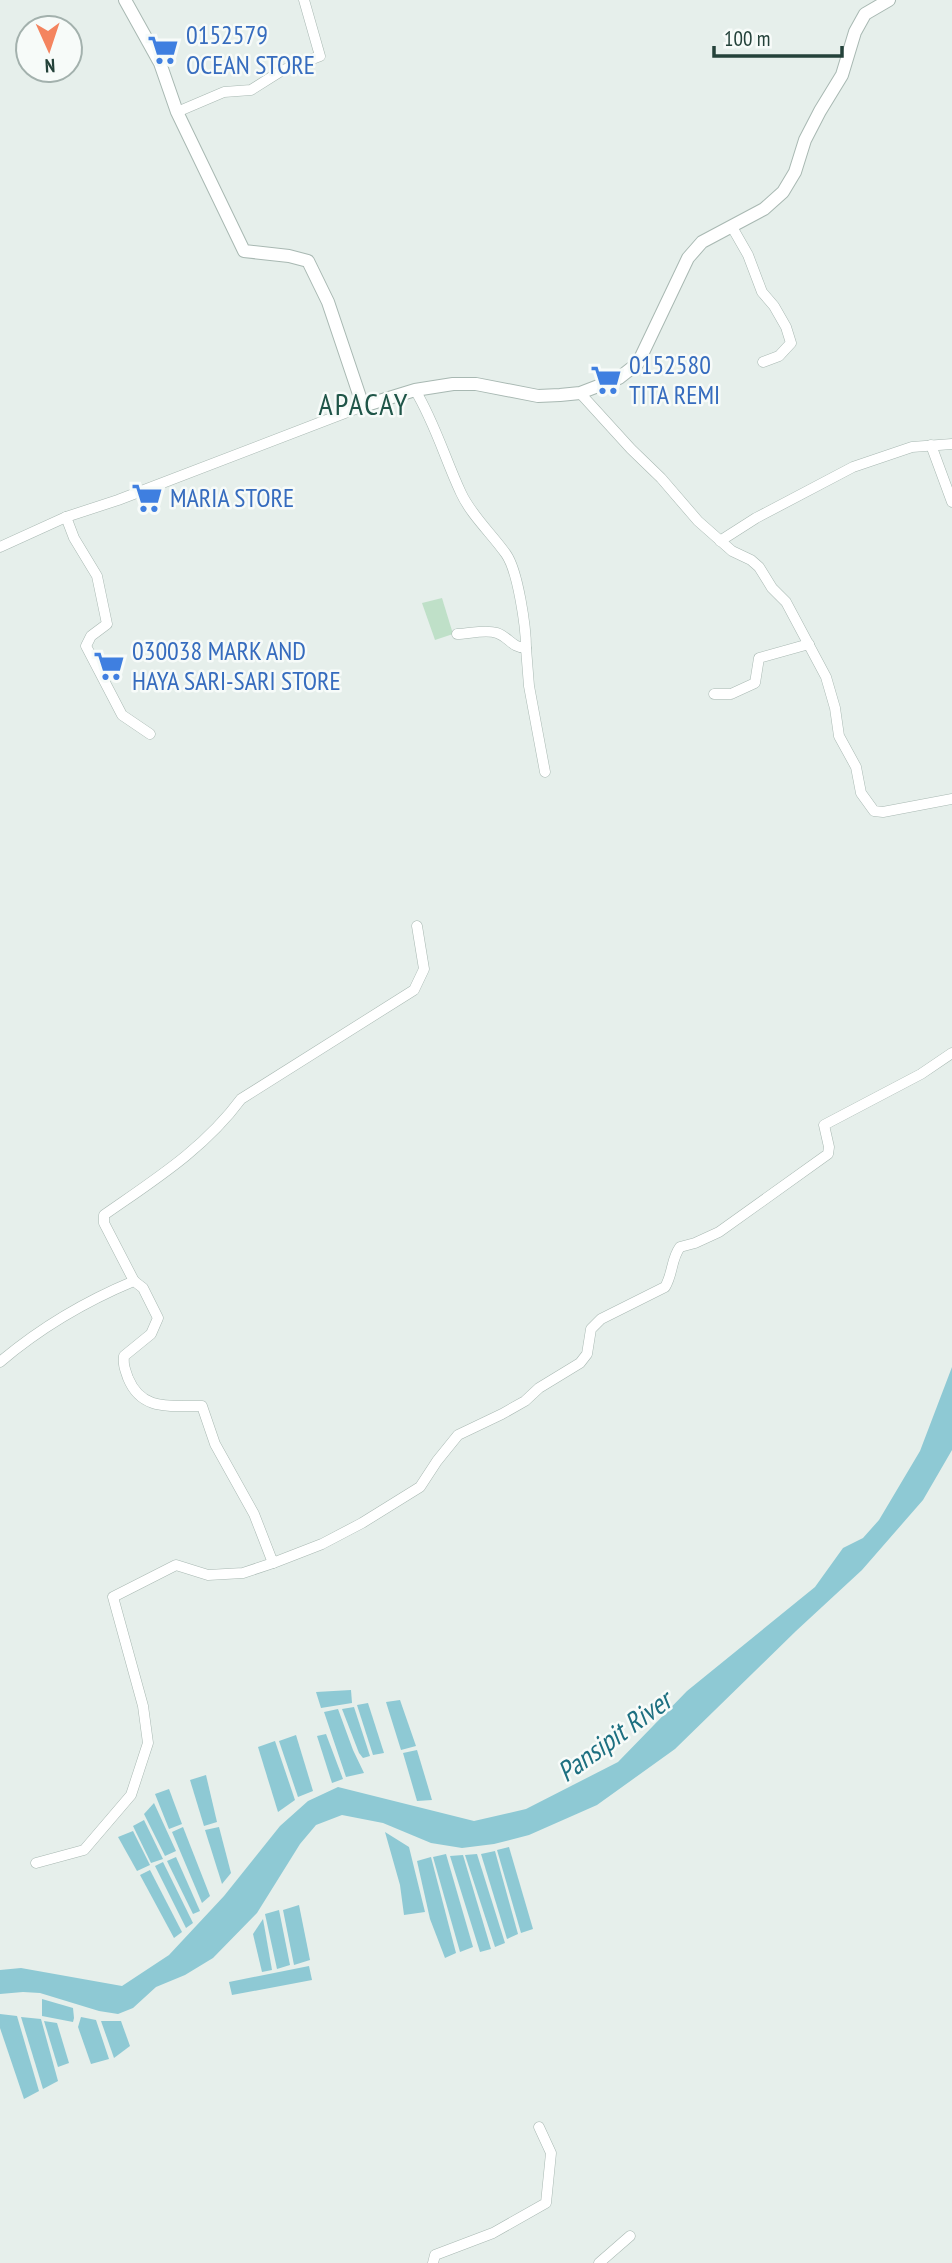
<svg xmlns="http://www.w3.org/2000/svg" width="952" height="2263" font-family="'PT Sans Narrow',sans-serif">
<rect width="100%" height="100%" fill="#e6efeb"/>
<polygon fill="#bfe0c8" points="442,598 453,634 435,640 422,603"/>
<g fill="#8ec9d4">
<polygon points="952,1367 952,1450 923,1500 862,1570 796,1631 675,1749 597,1805 529,1835 494,1844 462,1848 431,1843 383,1823 342,1815 316,1825 300,1844 257,1913 213,1958 185,1975 156,1987 133,2008 118,2014 99,2011 40,1993 23,1992 0,1994 0,1970 21,1968 122,1986 169,1955 224,1896 280,1826 308,1801 338,1787 474,1821 526,1809 618,1762 687,1691 815,1587 843,1548 863,1538 879,1520 920,1451"/>
<polygon points="351,1690 352,1703 321,1708 316,1692"/>
<polygon points="400,1700 416,1746 401,1750 386,1702"/>
<polygon points="368,1703 384,1753 373,1755 357,1705"/>
<polygon points="354,1707 370,1756 363,1758 359,1753 342,1709"/>
<polygon points="338,1709 353,1750 364,1773 346,1777 324,1712"/>
<polygon points="326,1734 343,1779 332,1783 317,1736"/>
<polygon points="296,1735 313,1791 298,1797 279,1741"/>
<polygon points="275,1741 295,1800 278,1812 258,1747"/>
<polygon points="417,1750 432,1800 417,1801 403,1753"/>
<polygon points="206,1775 217,1822 204,1826 190,1780"/>
<polygon points="169,1789 182,1824 169,1829 155,1794"/>
<polygon points="154,1803 176,1851 165,1856 144,1814"/>
<polygon points="144,1820 163,1859 151,1863 133,1826"/>
<polygon points="183,1827 210,1896 202,1903 172,1832"/>
<polygon points="219,1827 231,1873 222,1884 205,1830"/>
<polygon points="133,1831 150,1865 137,1871 118,1837"/>
<polygon points="385,1832 409,1847 425,1912 404,1915 400,1885"/>
<polygon points="509,1847 533,1929 521,1933 497,1850"/>
<polygon points="495,1851 518,1934 507,1939 481,1854"/>
<polygon points="446,1854 473,1947 460,1952 433,1857"/>
<polygon points="477,1854 505,1943 495,1947 465,1855"/>
<polygon points="463,1855 491,1949 480,1952 450,1856"/>
<polygon points="176,1857 200,1911 193,1914 167,1861"/>
<polygon points="431,1857 456,1953 445,1958 430,1919 417,1861"/>
<polygon points="163,1862 193,1923 186,1928 155,1866"/>
<polygon points="150,1870 182,1932 174,1938 140,1875"/>
<polygon points="299,1905 310,1960 294,1965 283,1910"/>
<polygon points="279,1910 290,1965 277,1969 265,1914"/>
<polygon points="263,1919 272,1970 262,1972 253,1934"/>
<polygon points="309,1966 312,1980 232,1995 229,1982"/>
<polygon points="42,1999 73,2008 74,2018 73,2022 42,2016"/>
<polygon points="0,2014 17,2016 39,2091 24,2099 0,2028"/>
<polygon points="21,2017 41,2019 58,2081 43,2089"/>
<polygon points="81,2017 96,2020 109,2059 91,2064 78,2027"/>
<polygon points="44,2021 57,2023 69,2063 58,2067"/>
<polygon points="101,2021 121,2021 130,2046 114,2058"/>
</g>
<g fill="none" stroke-linecap="round" stroke-linejoin="round">
<g stroke="#a8b8b2" stroke-width="11">
<g id="minor">
<polyline points="177,112 224,92 251,90 281,71 320,56 304,0"/>
<polyline points="732,227 748,255 762,292 774,306 786,327 791,343 779,356 763,362"/>
<path d="M415,390C435,423 445,459 461,493C471,515 492,534 506,554C518,571 526,627 526,648C512,648 509,637 497,633C485,629 469,634 457,634"/>
<polyline points="580,393 631,449 661,478 698,521 732,551 751,560 759,567 772,588 786,602 826,677 835,708 839,736 856,767 861,793 874,811 883,812 952,799"/>
<polyline points="931,445 952,502"/>
<polyline points="720,541 756,518 853,467 912,447 952,444"/>
<polyline points="0,547 66,517"/>
<polyline points="526,648 529,686 545,772"/>
<polyline points="714,694 731,694 755,683 759,658 809,644"/>
<polyline points="150,734 122,715 86,646 91,636 107,624 97,576 74,538 66,517 118,500 363,406"/>
<path d="M134,1281L104,1223V1215C154,1180 204,1149 241,1099L414,990L424,969L417,926"/>
<path d="M0,1362C40,1328 86,1301 134,1281L143,1288L158,1318L151,1334L124,1356C123,1365 125,1369 128,1378C142,1412 170,1405 202,1406L215,1444L254,1514L273,1563L322,1544L362,1523L420,1487L437,1461L458,1435L502,1414L525,1401L539,1388L580,1363L587,1354L591,1329L601,1319L665,1287C673,1274 671,1259 680,1247L695,1243L719,1232L828,1154L829,1147L824,1125L921,1074L952,1053"/>
<polyline points="36,1863 84,1850 131,1795 148,1743 143,1706 113,1597 176,1565 208,1575 243,1573 273,1563"/>
<polyline points="433,2263 435,2255 493,2233 546,2203 551,2153 539,2127"/>
<polyline points="599,2263 630,2236"/>
</g>
</g>
<g stroke="#a8b8b2" stroke-width="14">
<polyline id="tertiary" points="125,0 160,63 177,112 244,251 289,256 308,261 328,302 363,406 415,390 453,384 476,384 538,396 560,395 580,393 619,378 638,363 688,258 702,242 764,209 783,192 795,172 805,140 820,111 842,75 855,32 865,14 889,0"/>
</g>
<use href="#minor" stroke="#fff" stroke-width="10"/>
<use href="#tertiary" stroke="#fff" stroke-width="12"/>
</g>
<defs>
<g id="supermarket-bare" transform="scale(2.415)"><path d="M-6-5.5h2.5l.6 2H6L4.5 2H-2.5L-4.4-4H-6ZM-1.5 3.2a1.3 1.3 0 1 0 .1 0ZM3 3.2a1.3 1.3 0 1 0 .1 0Z" fill="#3f7fe0" stroke="#f7fbf9" stroke-width="2.5" paint-order="stroke"/></g>
</defs>
<g fill-rule="evenodd">
<use href="#supermarket-bare" x="163" y="50"/>
<use href="#supermarket-bare" x="606" y="380"/>
<use href="#supermarket-bare" x="147" y="498"/>
<use href="#supermarket-bare" x="109" y="666"/>
</g>
<g text-anchor="middle" stroke-width="5" stroke-linejoin="round" paint-order="stroke">
<g font-size="26" fill="#366cbe" stroke="#f7fbf9" text-anchor="start">
<text x="186" y="44">0152579<tspan x="186" dy="30">OCEAN STORE</tspan></text>
<text x="629" y="374">0152580<tspan x="629" dy="30">TITA REMI</tspan></text>
<text x="170" y="507">MARIA STORE</text>
<text x="132" y="660">030038 MARK AND<tspan x="132" dy="30">HAYA SARI-SARI STORE</tspan></text>
</g>
<g font-size="28" font-style="italic" fill="#1c6f80" stroke="#f7fbf9">
<text transform="translate(614 1736) rotate(-36)" y="10">Pansipit River</text>
</g>
<g font-size="30" letter-spacing="2" fill="#1f5548" stroke="#f7fbf9">
<text x="364" y="415">APACAY</text>
</g>
</g>
<g transform="translate(49 49) rotate(177)"><circle r="33" fill="#f7fbf9" stroke="#a3b1ad" stroke-width="2"/>
<path d="M0-5L12 26L0 18L-12 26Z" fill="#f4845f"/>
<text y="-10" font-size="19" font-weight="bold" text-anchor="middle" fill="#24423a">N</text>
</g>
<path d="M714 46v10h128v-10" fill="none" stroke="#24423a" stroke-width="3.5"/>
<text x="724" y="46" font-size="21" fill="#24423a" stroke="#f7fbf9" stroke-width="5" paint-order="stroke">100 m</text>
</svg>
